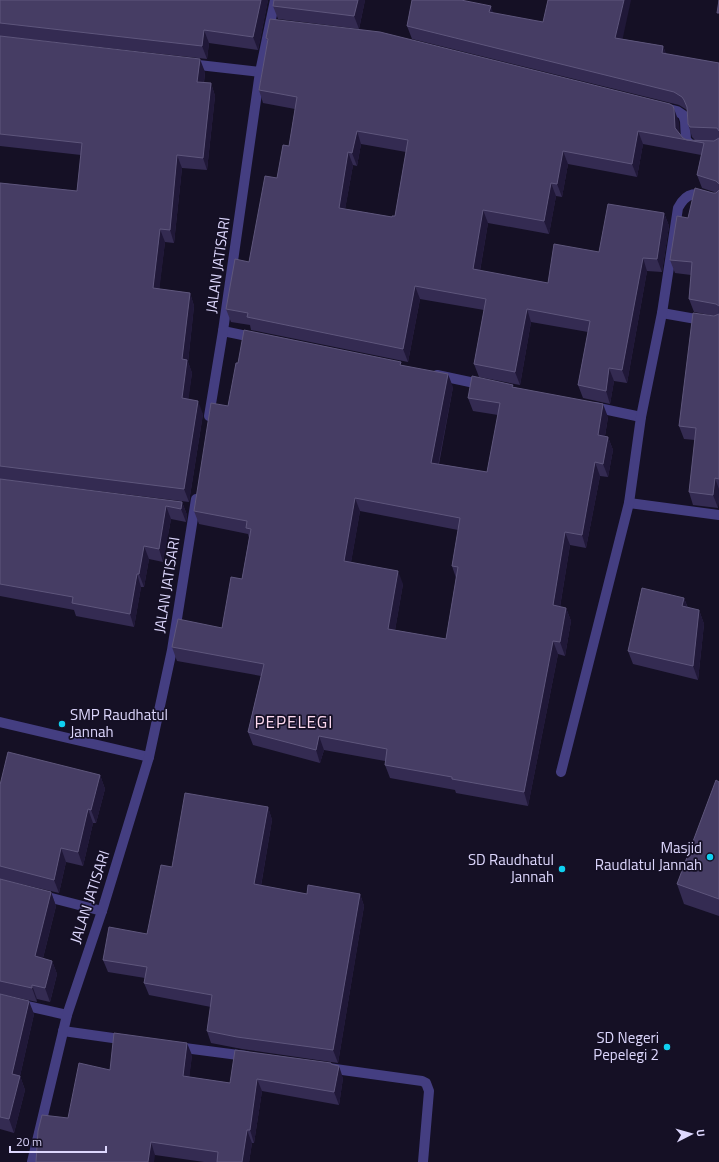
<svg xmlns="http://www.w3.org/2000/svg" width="719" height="1162" font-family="'Titillium Web',sans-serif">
<rect width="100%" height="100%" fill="#151025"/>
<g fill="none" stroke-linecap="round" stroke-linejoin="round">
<g stroke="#443e81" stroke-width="10">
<polyline points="190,64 260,72"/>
<polyline points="661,107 677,111 683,115 685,121 686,140 692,146 719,147"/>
<polyline points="662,313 719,323"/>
<polyline points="223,331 257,338"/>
<polyline points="437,375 484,385"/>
<polyline points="594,407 641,417"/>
<polyline points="629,503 719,515"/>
<polyline points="0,722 149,757"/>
<path d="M561,772L629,503L641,417L662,313L678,208C689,187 700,195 719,200"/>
<polyline points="40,895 102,911"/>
<polyline points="0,1000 67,1015"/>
<polyline points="63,1031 127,1040"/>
<polyline points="177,1047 246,1056"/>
<polyline points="328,1068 422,1081 426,1083 429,1091 423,1162"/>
</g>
<g stroke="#443e81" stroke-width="10">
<polyline points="209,416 223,331 260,72 275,0"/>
<polyline points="32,1162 67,1015 102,911 149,757 172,650 196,499"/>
</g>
</g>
<g fill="#342b52" fill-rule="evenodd">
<polygon points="0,0 268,0 258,50 209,43 207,59 0,36"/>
<polygon points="365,0 359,29 278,19 273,6"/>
<path d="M412,0H461L493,13L623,39L663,46L666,54L719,63V497L718,508L693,505L689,492L695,440L684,439L679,426L714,316H715L694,312L689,299L691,275L675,273L670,260L688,218L713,193H717L702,188L697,175L701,155L643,144L637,177L568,164L562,197L556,196L549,234L488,223L480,271L548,283L664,213L669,226L662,272L647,271L627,383L614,381L610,404L583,398L578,385L588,332L531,322L520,385L479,377L474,364L484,310L420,299L408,362L251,330L250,325L231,322L226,309L249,262L277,178L289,146L295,109L263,103L259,90L268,42L266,38L679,122V133L683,138L687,140H695L692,137L688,124L687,110L679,105L412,39L407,26ZM361,144L406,152L395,216L392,217L345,209L353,165L357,166Z"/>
<polygon points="0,36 205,72 204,83 211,83 215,96 207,170 182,168 174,243 165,242 159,289 190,293 194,306 188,362 192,373 188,399 203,414 189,502 0,479 0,183 77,191 81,155 0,146"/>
<path d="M402,365L453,387L439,464L487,472L498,415L473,411L468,398L514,387L608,417L605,436L608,437L613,450L608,477L600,476L586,548L570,545L560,607L566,608L571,621L565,656L558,654L528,806L456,793L455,790L390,778L385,765V761L324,750L320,763L253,745L248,732L261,676L177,661L172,647L222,628L242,579L249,538L248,534L199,524L194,511L228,406ZM360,511L458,530L452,566L456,578L446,639L395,630L403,584L351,562Z"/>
<polygon points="0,479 182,502 187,515 186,522 171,519 163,562 149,559 144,587 141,587 134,627 76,616 74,610 0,596"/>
<polygon points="684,598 688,608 699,610 704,624 698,680 633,664 628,651"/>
<polygon points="100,775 105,789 96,823 93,823 83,866 66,862 59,893 0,879 0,785"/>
<polygon points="719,782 719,916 684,904 677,884"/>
<polygon points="268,807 272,820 261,886 307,894 360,894 364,906 338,1063 242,1049 211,1043 207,1031 211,1007 149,995 144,983 145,978 108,972 103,960 147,934 172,867"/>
<polygon points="0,879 51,892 56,906 43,958 52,961 57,974 50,1002 37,999 37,1002 0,994"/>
<polygon points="0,994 34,1014 20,1076 25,1090 14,1133 0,1129"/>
<polygon points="192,1055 189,1077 230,1083 331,1063 343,1078 339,1105 262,1091 254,1143 252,1143 249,1162 204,1162 155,1155 68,1118 110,1070"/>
</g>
<g fill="#201838">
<polygon points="261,0 268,0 258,50 253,37"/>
<polygon points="358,0 365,0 359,29 354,16"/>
<polygon points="624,0 631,0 620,51 615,38"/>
<polygon points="491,6 495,19 489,12"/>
<polygon points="204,30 209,43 207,59 202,46"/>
<polygon points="663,46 668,59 662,53"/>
<polygon points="200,59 205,72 202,95 197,82"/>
<polygon points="211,83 215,96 207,170 203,158"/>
<polygon points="673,106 679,122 680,138 675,128"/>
<polygon points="357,131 361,144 357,166 352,153"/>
<polygon points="638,131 643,144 637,177 632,164"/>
<polygon points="563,151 568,164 562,197 557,184"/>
<polygon points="348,152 353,165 343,221 339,208"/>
<polygon points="177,155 182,168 174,243 170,230"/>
<polygon points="551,183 556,196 549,234 544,221"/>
<polygon points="483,210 488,223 478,282 473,269"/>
<polygon points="664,213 669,226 662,272 657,259"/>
<polygon points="160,229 165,242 158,301 153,288"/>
<polygon points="643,258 647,271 627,383 622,370"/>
<polygon points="415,286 420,299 408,362 403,349"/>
<polygon points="190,293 194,306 188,362 192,373 187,411 182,398 182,359"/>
<polygon points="527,309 531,322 520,385 515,372"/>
<polygon points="609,368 614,381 610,404 606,391"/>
<polygon points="448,374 453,387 436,476 431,463"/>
<polygon points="198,401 203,414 189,502 184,489"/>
<polygon points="603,404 608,417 603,448 598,435"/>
<polygon points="608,437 613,450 608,477 603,464"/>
<polygon points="595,462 600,476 586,548 582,535"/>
<polygon points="715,478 719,489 719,497 718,508 713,495"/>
<polygon points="355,498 360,511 349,574 344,561"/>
<polygon points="182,502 187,515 186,522 181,509"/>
<polygon points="166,506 171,519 163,562 159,549"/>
<polygon points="565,532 570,545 558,619 553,605"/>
<polygon points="144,546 149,559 144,587 139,574"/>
<polygon points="398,571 403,584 393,642 388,629"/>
<polygon points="137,574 141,587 134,627 130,614"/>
<polygon points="684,598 689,612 682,606"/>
<polygon points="566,608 571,621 565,656 560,642"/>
<polygon points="699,610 704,624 698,680 693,666"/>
<polygon points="553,641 558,654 528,806 524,792"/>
<polygon points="319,736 324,750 320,763 316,750"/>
<polygon points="100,775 105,789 96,823 91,810"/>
<polygon points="268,807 272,820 259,897 254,884"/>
<polygon points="88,809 93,823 83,866 78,852"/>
<polygon points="61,848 66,862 59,893 54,880"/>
<polygon points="51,892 56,906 40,970 35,956"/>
<polygon points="360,894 364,906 338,1063 333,1050"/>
<polygon points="52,961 57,974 50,1002 45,988"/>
<polygon points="32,985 37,999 37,1002 32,988"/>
<polygon points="29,1001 34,1014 20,1076 25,1090 14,1133 9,1119 12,1074"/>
<polygon points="187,1043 192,1055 188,1089 183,1076"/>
<polygon points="339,1066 343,1078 339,1105 334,1092"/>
<polygon points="257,1079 262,1091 254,1143 250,1130"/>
<polygon points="247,1130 252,1143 249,1162 242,1162"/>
<polygon points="151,1142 155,1155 154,1162 148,1162"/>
</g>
<g fill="#463d64" stroke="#5e567c" fill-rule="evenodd">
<polygon points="0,0 261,0 253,37 204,30 202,46 0,23"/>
<polygon points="274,0 358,0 354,16 273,6"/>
<polygon points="412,0 461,0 491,6 489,12 543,22 548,0 624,0 615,38 663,46 662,53 719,63 719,131 717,128 690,127 688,124 687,107 684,100 682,97 674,92 407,26"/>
<polygon points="719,0 719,13 717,13"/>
<path d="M270,19L380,32L670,104L673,106L674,109L675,128L683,138L687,140L714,141L719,138V184L716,181L697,175L704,143L638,131L632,164L563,151L557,184L551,183L544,221L483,210L473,269L548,283L554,244L599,252L608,204L664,213L657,259L643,258L622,370L609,368L606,391L578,385L590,321L527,309L515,372L474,364L486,299L415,286L403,349L247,317L248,313L226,309L235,259L249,262L265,176L277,178L283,145L289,146L297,97L259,90L268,39L266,38ZM357,131L408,140L395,216H392V217L339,208L348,152L352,153Z"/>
<polygon points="0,36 200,59 197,82 211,83 203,158 177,155 170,230 160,229 153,288 190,293 182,359 187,360 182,398 198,401 184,489 0,466 0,183 77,191 82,143 0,134"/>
<polygon points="695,188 713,193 716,193 719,190 719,306 716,304 689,299 692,262 670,260 677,216 688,218"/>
<polygon points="693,313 714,316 719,314 719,479 715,478 713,495 689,492 696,428 679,426"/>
<path d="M244,330L401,362L400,365L448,374L431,463L487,472L500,403L468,398L472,376L513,385L512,387L603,404L598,435L608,437L603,464L595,462L582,535L565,532L553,605L566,608L560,642L553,641L524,792L452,779V777L385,765L387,749L319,736L316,750L248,732L264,664L172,647L178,619L222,628L231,577L242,579L251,529L246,528L247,521L194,511L211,403L228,406L236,363H238ZM355,498L460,518L452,566L458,567L446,639L388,629L398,571L344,561Z"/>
<polygon points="0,479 182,502 181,509 166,506 159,549 144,546 139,574 137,574 130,614 72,603 73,597 0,584"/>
<polygon points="642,588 684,598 682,606 699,610 693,666 628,651"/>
<polygon points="8,752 100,775 91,810 88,809 78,852 61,848 54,880 0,866 0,785"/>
<polygon points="716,780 719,782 719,899 677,884"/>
<polygon points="185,793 268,807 254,884 307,894 308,885 360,894 333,1050 237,1037 207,1031 212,995 144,983 147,967 103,960 109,927 147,934 161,865 172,867"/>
<polygon points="0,879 51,892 35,956 52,961 45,988 32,985 32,988 0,981"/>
<polygon points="0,994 29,1001 12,1074 20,1076 9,1119 0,1117"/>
<polygon points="114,1033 187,1043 183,1076 230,1083 235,1050 331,1063 331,1064 339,1066 334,1092 257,1079 250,1130 247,1130 242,1162 217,1162 218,1152 151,1142 148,1162 36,1162 38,1131 42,1115 68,1118 79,1063 110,1070"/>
</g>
<g fill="#0fd0f0" stroke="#151025" stroke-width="1.5">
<circle cx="62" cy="724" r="4"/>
<circle cx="710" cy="857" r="4"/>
<circle cx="562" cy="869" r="4"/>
<circle cx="667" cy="1047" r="4"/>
</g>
<g text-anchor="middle" stroke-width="3.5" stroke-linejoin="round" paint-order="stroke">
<g font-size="15" fill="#ddd7fd" stroke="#151025">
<text transform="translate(218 265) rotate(-82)" y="5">JALAN JATISARI</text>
<text transform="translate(167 585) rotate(-81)" y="5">JALAN JATISARI</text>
<text transform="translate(90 897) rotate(-72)" y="5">JALAN JATISARI</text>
</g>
<g font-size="15" fill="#ddd7fd" stroke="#151025" text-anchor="end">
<text x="70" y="720" text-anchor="start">SMP Raudhatul<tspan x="70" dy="17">Jannah</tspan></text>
<text x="702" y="853">Masjid<tspan x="702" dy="17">Raudlatul Jannah</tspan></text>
<text x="554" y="865">SD Raudhatul<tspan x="554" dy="17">Jannah</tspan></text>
<text x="659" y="1043">SD Negeri<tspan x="659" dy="17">Pepelegi 2</tspan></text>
</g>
<g font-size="17" letter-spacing="1" fill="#fdd8ee" stroke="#151025">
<text x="294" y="728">PEPELEGI</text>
</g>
</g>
<g transform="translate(691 1134) rotate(84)" stroke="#151025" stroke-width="3" paint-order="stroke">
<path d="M0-3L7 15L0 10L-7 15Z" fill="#ddd7fd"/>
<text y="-6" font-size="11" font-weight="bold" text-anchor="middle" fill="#ddd7fd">U</text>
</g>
<path d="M10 1146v6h96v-6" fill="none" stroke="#ddd7fd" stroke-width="2"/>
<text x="16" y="1146" font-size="12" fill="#ddd7fd" stroke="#151025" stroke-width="3" paint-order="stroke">20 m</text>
</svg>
